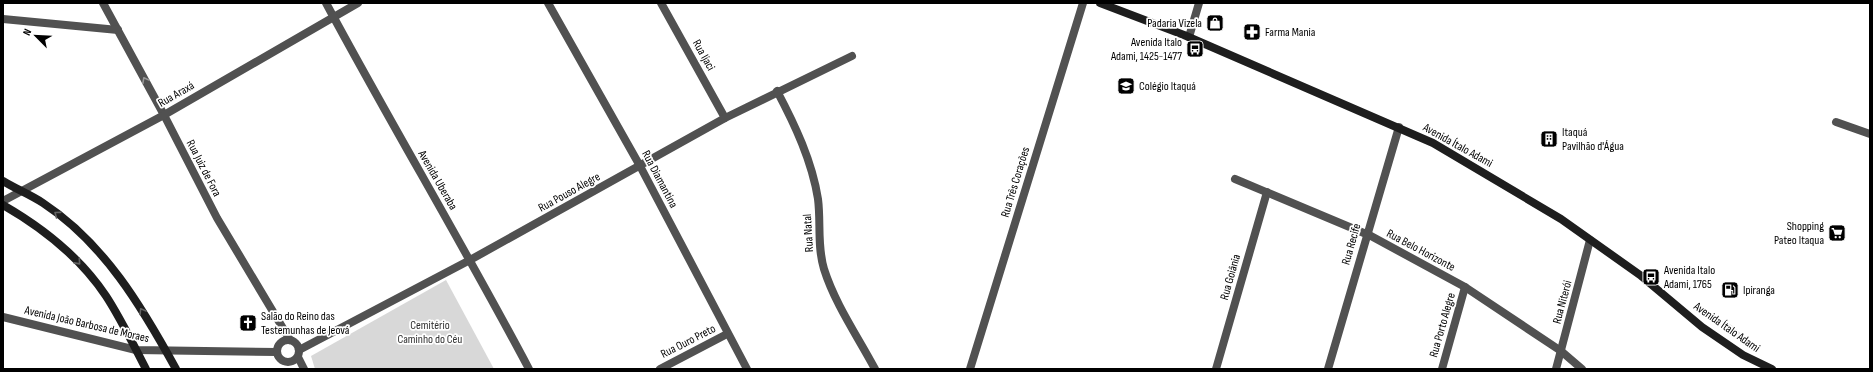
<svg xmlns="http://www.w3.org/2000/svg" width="1873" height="372" font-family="'Sofia Sans Condensed',sans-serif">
<rect width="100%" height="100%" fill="#fff"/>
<g fill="#d8d8d8">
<polygon points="446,280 494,369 315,369 311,356"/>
<path d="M1708,318C1720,319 1732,323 1740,333V338Z"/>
</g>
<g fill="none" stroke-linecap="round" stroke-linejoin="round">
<g stroke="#515151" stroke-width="8">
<polyline points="103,3 164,115 217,218 290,340"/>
<polyline points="548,3 640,166 747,369"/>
<polyline points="661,3 725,118"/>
<polyline points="3,19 118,30"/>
<polyline points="1189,37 1199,3"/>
<path d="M777,91C795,125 812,161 818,199C821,222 817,246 824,269C835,304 858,337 875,369"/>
<polyline points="1836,122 1870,134"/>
<polyline points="1235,179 1371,236 1465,287 1561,351 1582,369"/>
<polyline points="3,201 164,115 358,3"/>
<polyline points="3,317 136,350 277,352"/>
<circle cx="288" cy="351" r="11"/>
<polyline points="299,350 470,260 725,118 852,56"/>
<polyline points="298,357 304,369"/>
<polyline points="660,369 727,334"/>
<polyline points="970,369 1083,3"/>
<polyline points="1216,369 1267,192"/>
<polyline points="1328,369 1399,127"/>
<polyline points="1442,369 1465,287"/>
<polyline points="1556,369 1590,240"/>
</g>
<path stroke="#515151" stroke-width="8" d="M326,3C392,126 464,246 529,369"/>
<g stroke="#1e1e1e" stroke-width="8">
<polyline points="1100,3 1184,35 1433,143 1561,219 1640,275 1702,327 1743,355 1772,369"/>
<path d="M3,181C16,189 31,195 43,203C104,243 142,307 176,369"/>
<path d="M3,205C43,228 80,257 106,296C121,319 133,344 146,369"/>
</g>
</g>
<defs><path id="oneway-chevron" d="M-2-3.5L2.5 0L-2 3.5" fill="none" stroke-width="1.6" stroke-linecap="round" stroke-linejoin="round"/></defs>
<use stroke="#979797" href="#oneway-chevron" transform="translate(145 80) rotate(-118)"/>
<g stroke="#626262">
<use href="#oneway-chevron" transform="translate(57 214) rotate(-143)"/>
<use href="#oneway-chevron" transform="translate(78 262) rotate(48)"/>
<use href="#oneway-chevron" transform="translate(142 311) rotate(-121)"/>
</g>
<defs>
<g id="shop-square" transform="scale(0.9)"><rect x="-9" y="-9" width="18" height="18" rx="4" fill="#000" stroke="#fff"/><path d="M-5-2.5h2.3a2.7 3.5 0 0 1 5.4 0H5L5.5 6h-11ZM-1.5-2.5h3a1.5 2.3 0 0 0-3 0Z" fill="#fff"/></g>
<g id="pharmacy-square" transform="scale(0.9)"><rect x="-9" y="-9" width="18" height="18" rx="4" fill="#000" stroke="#fff"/><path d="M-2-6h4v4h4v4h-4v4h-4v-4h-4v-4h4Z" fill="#fff"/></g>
<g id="bus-square" transform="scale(0.9)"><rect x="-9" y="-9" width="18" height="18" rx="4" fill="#000" stroke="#fff"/><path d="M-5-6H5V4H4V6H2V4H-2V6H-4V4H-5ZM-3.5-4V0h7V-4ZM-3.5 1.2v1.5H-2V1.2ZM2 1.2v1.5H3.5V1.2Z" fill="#fff"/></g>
<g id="school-square" transform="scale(0.9)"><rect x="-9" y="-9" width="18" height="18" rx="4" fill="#000" stroke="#fff"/><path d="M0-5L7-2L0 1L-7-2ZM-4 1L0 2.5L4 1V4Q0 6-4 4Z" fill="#fff"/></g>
<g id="building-square" transform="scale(0.9)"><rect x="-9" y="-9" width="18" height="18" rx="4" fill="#000" stroke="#fff"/><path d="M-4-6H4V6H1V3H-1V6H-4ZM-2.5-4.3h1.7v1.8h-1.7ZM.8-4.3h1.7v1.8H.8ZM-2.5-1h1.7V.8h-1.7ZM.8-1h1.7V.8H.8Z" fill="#fff"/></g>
<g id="supermarket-square" transform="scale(0.9)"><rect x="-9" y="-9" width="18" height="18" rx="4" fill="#000" stroke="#fff"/><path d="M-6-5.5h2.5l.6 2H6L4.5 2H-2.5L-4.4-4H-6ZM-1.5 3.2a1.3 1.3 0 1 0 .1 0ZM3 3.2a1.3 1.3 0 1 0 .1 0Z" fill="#fff"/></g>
<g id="fuel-square" transform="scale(0.9)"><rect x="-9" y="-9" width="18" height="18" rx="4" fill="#000" stroke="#fff"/><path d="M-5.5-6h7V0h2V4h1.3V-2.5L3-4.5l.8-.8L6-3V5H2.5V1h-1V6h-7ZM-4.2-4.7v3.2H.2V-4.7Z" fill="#fff"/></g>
<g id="church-square" transform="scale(0.9)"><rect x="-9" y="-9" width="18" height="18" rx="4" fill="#000" stroke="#fff"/><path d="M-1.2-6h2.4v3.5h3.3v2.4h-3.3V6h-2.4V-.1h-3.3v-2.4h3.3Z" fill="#fff"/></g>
</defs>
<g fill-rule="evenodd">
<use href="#shop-square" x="1215" y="23"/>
<use href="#pharmacy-square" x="1252" y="32"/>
<use href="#bus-square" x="1195" y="49"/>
<use href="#school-square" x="1126" y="86"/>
<use href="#building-square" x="1549" y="139"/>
<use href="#supermarket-square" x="1837" y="233"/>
<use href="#bus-square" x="1651" y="277"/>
<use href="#fuel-square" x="1730" y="290"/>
<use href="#church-square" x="248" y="323"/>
</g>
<g text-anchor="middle" stroke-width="3.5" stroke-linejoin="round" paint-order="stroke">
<g font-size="12" fill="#000" stroke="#fff" text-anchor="start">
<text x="1202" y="27" text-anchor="end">Padaria Vizela</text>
<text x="1265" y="36">Farma Mania</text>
<text x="1182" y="46" text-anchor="end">Avenida Italo<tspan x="1182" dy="14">Adami, 1425-1477</tspan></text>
<text x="1139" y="90">Colégio Itaquá</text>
<text x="1562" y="136">Itaquá<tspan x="1562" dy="14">Pavilhão d'Água</tspan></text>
<text x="1824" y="230" text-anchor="end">Shopping<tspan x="1824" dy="14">Pateo Itaqua</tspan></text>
<text x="1664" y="274">Avenida Italo<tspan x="1664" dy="14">Adami, 1765</tspan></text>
<text x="1743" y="294">Ipiranga</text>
<text x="261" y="320">Salão do Reino das<tspan x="261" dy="14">Testemunhas de Jeová</tspan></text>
</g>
<g font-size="12" fill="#000" stroke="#fff">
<text transform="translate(704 55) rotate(61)" y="4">Rua Ijaci</text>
<text transform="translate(176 94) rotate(-30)" y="4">Rua Araxá</text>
<text transform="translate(1458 145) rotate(29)" y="4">Avenida Ítalo Adami</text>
<text transform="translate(204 168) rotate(63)" y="4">Rua Juiz de Fora</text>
<text transform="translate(660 179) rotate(62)" y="4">Rua Diamantina</text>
<text transform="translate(438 180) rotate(60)" y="4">Avenida Uberaba</text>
<text transform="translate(1015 182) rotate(-73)" y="4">Rua Três Corações</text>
<text transform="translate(569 192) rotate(-29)" y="4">Rua Pouso Alegre</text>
<text transform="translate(808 233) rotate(-93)" y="4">Rua Natal</text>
<text transform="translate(1351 244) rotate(-74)" y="4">Rua Recife</text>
<text transform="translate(1421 250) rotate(28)" y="4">Rua Belo Horizonte</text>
<text transform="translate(1230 277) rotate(-74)" y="4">Rua Goiânia</text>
<text transform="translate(1562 302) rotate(-75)" y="4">Rua Niterói</text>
<text transform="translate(87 324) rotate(13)" y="4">Avenida João Barbosa de Moraes</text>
<text transform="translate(1442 325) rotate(-74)" y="4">Rua Porto Alegre</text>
<text transform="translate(1727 327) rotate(35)" y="4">Avenida Ítalo Adami</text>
<text transform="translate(688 341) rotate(-27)" y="4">Rua Ouro Preto</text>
</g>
<g font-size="12" fill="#2f2f2f" stroke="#fff">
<text x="430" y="329">Cemitério<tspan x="430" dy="14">Caminho do Céu</tspan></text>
</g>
</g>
<rect width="1873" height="372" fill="none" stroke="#000000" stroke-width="8"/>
<g transform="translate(36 36) rotate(294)" stroke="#ffffff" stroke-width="3" paint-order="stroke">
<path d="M0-3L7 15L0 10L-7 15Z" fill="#000000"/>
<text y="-6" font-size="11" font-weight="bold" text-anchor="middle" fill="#000000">N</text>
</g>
</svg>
